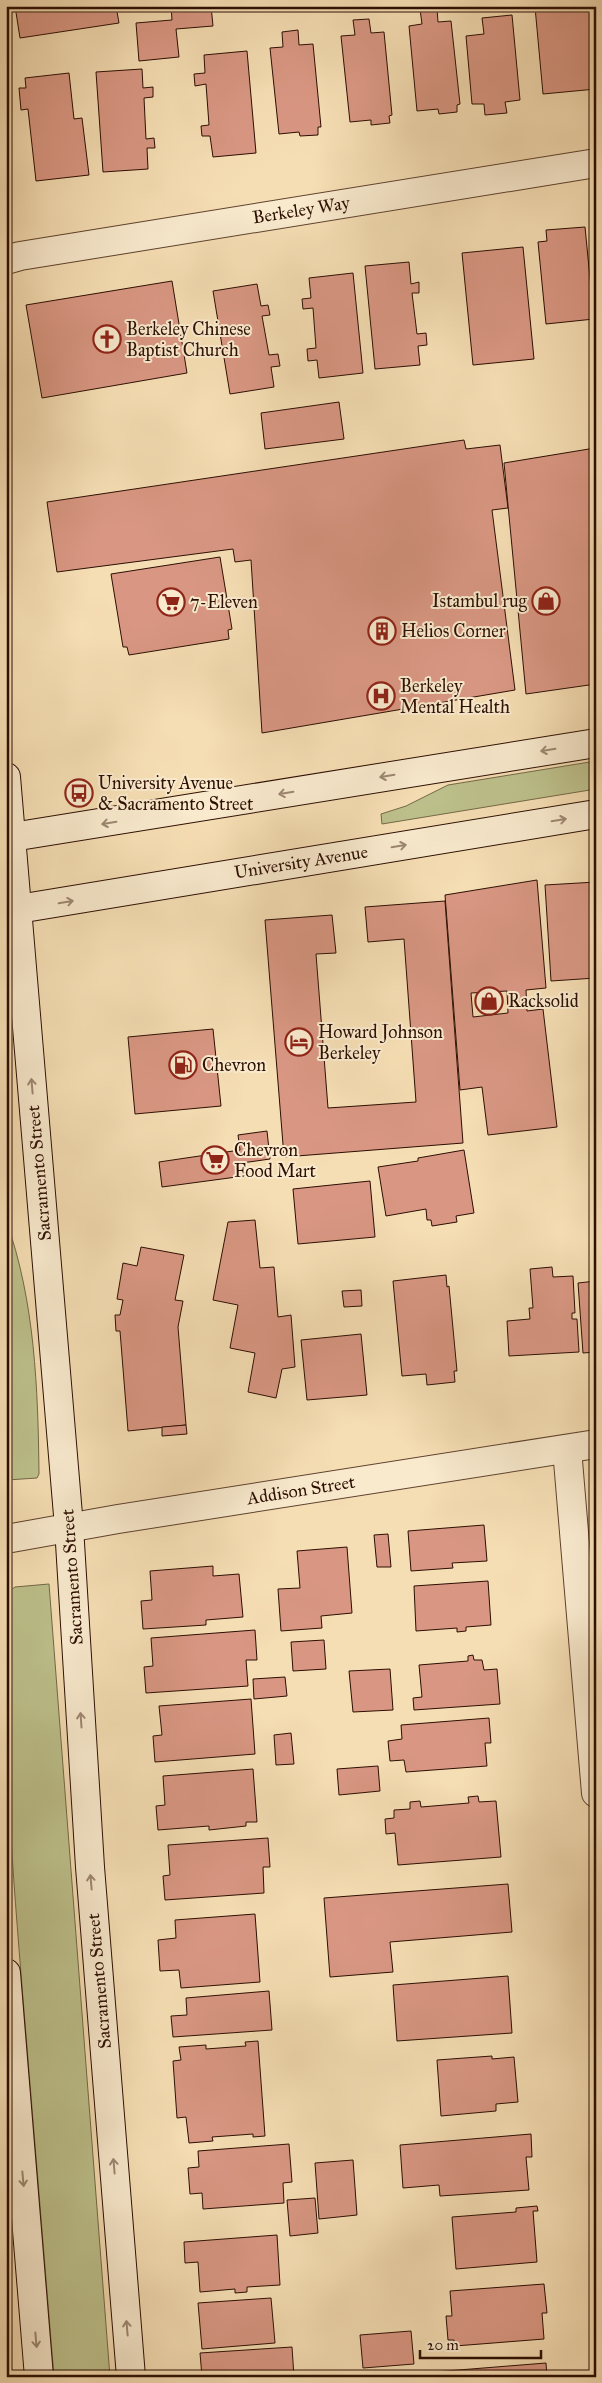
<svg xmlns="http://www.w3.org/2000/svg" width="602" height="2383" font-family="'IM FELL Great Primer',serif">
<rect width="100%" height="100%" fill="#f6deb4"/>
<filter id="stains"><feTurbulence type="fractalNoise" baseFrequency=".004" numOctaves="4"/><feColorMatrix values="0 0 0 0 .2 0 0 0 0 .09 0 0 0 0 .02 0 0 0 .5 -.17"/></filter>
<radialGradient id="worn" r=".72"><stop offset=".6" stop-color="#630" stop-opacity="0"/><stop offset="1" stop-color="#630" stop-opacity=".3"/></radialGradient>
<g fill="#bdc18c" stroke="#746847">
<polygon points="596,761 596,789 382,824 381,814 406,806 448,785"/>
<path d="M6,1220C35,1301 38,1389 39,1474L37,1478L7,1480Z"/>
<path d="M49,1584L110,2377H54C43,2242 32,2108 21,1974C11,1847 0,1718 11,1590L15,1587Z"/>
</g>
<g fill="#d99783" stroke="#2c0e02" fill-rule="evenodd">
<polygon points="15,6 116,6 119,23 20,38"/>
<polygon points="171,6 211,6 213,26 176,29 179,57 139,61 136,23 172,20"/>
<polygon points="547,6 592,6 596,39 596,89 543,94 535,7"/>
<polygon points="437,8 438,22 451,21 460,104 457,105 457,112 439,114 438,109 417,111 409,26 422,24 420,9"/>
<polygon points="512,15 520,100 505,102 507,113 485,115 484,104 472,104 466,36 484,34 482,18"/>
<polygon points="369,19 371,33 384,32 392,115 389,116 390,123 371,125 371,120 350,122 341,36 355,35 353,20"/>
<polygon points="298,30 299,45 313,44 321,127 318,127 318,135 300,136 299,132 279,134 270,48 283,47 282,32"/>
<polygon points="247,51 256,153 213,157 210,136 202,136 201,126 209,125 206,84 195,86 194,74 205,73 204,55"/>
<polygon points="142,69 143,88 153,87 153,97 144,98 146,139 154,138 155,148 147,148 148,169 103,172 96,72"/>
<polygon points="69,73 74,119 82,118 89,175 36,181 28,109 21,110 19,88 26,88 25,78"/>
<polygon points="585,227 594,319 546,324 538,242 547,241 546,230"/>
<polygon points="523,247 534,359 473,365 462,253"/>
<polygon points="409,262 411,284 419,282 419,293 412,293 417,334 426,333 427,345 418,346 420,365 375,369 365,266"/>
<polygon points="353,273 363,373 319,378 317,360 308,361 307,349 316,348 313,308 303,309 302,299 311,298 309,278"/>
<polygon points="172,281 187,373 42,398 26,305"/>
<polygon points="257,284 261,306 268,305 270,315 262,316 269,355 278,354 280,366 271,367 274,387 230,394 213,291"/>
<polygon points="339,402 344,439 265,449 261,413"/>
<polygon points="464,440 466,449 500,445 508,508 492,510 515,690 262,733 251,560 235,562 233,549 57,572 47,502"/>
<polygon points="595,448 596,684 526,694 504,463"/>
<polygon points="220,557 232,629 228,630 229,639 129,655 127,647 123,647 111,574"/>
<path d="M537,880L546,988L526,990L527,1011L543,1009L557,1127L488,1135L482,1087L460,1090L445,895ZM507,991L508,1013L473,1017L471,993Z"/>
<polygon points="596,882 596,978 551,981 545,885"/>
<polygon points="445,901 463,1143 284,1157 265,920 332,915 336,953 316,954 328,1108 416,1102 404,939 368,942 365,907"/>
<polygon points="213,1029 221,1106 135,1114 128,1037"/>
<polygon points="267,1131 270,1159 242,1163 244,1176 162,1187 159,1162 240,1150 238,1135"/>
<polygon points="464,1150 474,1213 456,1216 457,1222 432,1226 431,1220 427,1220 426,1209 386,1216 378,1167 418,1161 418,1158"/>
<polygon points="370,1181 375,1237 298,1244 293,1189"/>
<polygon points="255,1220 260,1268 274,1267 278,1317 291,1315 295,1367 282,1369 276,1398 248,1392 255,1353 230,1348 238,1305 213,1300 228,1222"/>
<polygon points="141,1247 184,1255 175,1300 183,1301 178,1327 186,1425 128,1431 120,1331 116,1331 115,1315 120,1315 123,1300 117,1299 123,1263 137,1266"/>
<polygon points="552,1267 553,1277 573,1276 575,1313 572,1313 572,1319 577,1319 579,1352 509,1356 507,1321 530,1319 529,1308 533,1308 530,1269"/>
<polygon points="446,1275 447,1287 449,1286 457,1371 454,1371 455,1382 427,1385 426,1374 402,1376 393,1281"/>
<polygon points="596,1281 596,1352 583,1353 578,1283"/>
<polygon points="361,1290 362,1306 344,1307 342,1291"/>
<polygon points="361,1334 367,1395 307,1400 301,1340"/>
<polygon points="186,1425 187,1434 162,1436 162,1427"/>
<polygon points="484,1525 487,1561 452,1563 453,1568 411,1571 408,1531"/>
<polygon points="388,1534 391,1567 377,1567 374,1535"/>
<polygon points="347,1547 352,1613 321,1616 322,1628 281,1631 278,1589 300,1588 297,1551"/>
<polygon points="213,1566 213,1576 239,1574 243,1617 206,1620 206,1625 143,1629 141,1601 152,1600 150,1571"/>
<polygon points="488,1581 491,1625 466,1627 466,1631 457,1632 457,1628 416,1631 414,1586"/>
<polygon points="255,1630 257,1660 246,1660 248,1686 146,1693 144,1667 153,1666 151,1638"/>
<polygon points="324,1640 326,1669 293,1671 291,1642"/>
<polygon points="473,1655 474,1660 482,1660 484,1670 497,1669 500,1704 414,1710 413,1698 422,1697 419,1665 468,1661 468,1656"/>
<polygon points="390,1669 393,1710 353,1712 349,1671"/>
<polygon points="285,1677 287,1696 254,1699 253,1679"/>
<polygon points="251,1699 255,1754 155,1762 153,1736 162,1735 159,1706"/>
<polygon points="489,1718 491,1743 485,1743 487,1766 406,1772 404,1760 390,1761 388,1741 402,1739 401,1725"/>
<polygon points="291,1733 294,1764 276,1765 274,1735"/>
<polygon points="378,1766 380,1791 339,1795 337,1769"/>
<polygon points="253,1769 257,1822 246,1822 246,1826 209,1830 209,1826 158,1830 156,1806 165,1805 163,1776"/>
<polygon points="478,1796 479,1802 496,1801 501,1857 398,1865 395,1833 386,1834 385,1819 394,1818 394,1810 410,1809 410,1802 420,1801 421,1807 469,1803 468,1797"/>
<polygon points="268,1838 270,1867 263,1867 264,1893 165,1900 163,1876 170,1875 168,1845"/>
<polygon points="508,1884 512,1932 390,1942 393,1972 330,1977 324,1898"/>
<polygon points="255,1914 260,1982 181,1988 179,1970 160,1971 158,1940 176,1938 175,1920"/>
<polygon points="508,1976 512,2033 397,2041 393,1985"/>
<polygon points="269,1991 272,2030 173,2037 171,2016 187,2015 186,1998"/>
<polygon points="258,2041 265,2136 253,2137 253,2134 212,2137 213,2141 189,2143 186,2117 177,2118 173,2061 181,2060 179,2047 206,2045 206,2049 246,2046 245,2042"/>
<polygon points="492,2056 492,2059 514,2057 518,2102 496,2104 496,2111 441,2116 437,2060"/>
<polygon points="531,2134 532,2157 526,2157 529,2190 440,2196 439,2185 403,2188 400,2145"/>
<polygon points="289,2144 292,2182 283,2183 284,2203 203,2209 202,2193 190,2194 188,2168 199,2167 198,2151"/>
<polygon points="353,2160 357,2215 319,2219 315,2163"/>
<polygon points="315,2198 318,2233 290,2236 287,2200"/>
<polygon points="537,2206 538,2211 533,2211 537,2262 456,2269 452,2217 516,2212 516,2208"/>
<polygon points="277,2235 280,2285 247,2287 247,2292 235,2293 235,2289 200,2292 198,2262 185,2263 184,2242"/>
<polygon points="544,2284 547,2313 542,2313 544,2339 455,2346 454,2340 448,2340 446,2316 452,2316 450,2291"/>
<polygon points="271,2298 275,2343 202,2349 198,2303"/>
<polygon points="411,2331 414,2364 363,2368 360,2335"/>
<polygon points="292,2347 294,2377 202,2377 200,2353"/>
<polygon points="546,2363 547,2377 421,2377 421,2373"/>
</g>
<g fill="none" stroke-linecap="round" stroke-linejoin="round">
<g stroke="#5e422e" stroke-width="30">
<g id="street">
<polyline points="6,260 20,256 596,163"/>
<polyline points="567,1449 596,1793"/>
<polyline points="6,1539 118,1519 596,1444"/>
</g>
</g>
<g stroke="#2c0e02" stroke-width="30">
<g id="secondary">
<polyline points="6,777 69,1527 90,1867 131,2377"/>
<polyline points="6,838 596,743"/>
<polyline points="6,911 596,814"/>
<polyline points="6,1973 39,2377"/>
</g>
</g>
<use href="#street" stroke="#f9eace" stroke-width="28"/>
<use href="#secondary" stroke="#f9eace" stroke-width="28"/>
</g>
<defs><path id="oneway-shaft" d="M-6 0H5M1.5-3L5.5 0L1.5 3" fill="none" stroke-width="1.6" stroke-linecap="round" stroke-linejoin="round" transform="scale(1.25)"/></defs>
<g stroke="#9d8772">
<use href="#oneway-shaft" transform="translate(548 750) rotate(171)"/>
<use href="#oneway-shaft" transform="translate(387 776) rotate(171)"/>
<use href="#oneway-shaft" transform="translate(286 793) rotate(170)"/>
<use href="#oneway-shaft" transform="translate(559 820) rotate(-9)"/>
<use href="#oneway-shaft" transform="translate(109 823) rotate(171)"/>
<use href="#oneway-shaft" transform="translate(399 846) rotate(-9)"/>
<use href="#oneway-shaft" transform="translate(66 902) rotate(-10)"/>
<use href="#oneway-shaft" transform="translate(32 1086) rotate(-95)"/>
<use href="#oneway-shaft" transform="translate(81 1720) rotate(-94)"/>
<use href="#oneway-shaft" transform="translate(91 1882) rotate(-95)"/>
<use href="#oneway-shaft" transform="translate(114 2166) rotate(-95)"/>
<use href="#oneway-shaft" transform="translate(23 2179) rotate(85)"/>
<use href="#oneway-shaft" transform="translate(127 2328) rotate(-95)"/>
<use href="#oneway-shaft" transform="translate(36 2340) rotate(85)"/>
</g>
<defs>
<g id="church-ring" transform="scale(1.4375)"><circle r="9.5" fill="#f9eace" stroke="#8f2418" stroke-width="1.5"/><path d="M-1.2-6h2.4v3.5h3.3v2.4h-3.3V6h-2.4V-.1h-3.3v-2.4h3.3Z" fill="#8f2418"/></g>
<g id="shop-ring" transform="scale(1.4375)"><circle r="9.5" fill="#f9eace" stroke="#8f2418" stroke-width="1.5"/><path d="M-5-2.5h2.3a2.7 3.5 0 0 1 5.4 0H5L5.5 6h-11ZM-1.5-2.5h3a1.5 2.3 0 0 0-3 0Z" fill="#8f2418"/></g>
<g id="supermarket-ring" transform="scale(1.4375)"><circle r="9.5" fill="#f9eace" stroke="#8f2418" stroke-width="1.5"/><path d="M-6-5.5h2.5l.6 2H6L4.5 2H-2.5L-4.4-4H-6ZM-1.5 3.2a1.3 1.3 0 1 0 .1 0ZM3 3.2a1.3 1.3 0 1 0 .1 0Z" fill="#8f2418"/></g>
<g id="building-ring" transform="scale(1.4375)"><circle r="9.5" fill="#f9eace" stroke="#8f2418" stroke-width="1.5"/><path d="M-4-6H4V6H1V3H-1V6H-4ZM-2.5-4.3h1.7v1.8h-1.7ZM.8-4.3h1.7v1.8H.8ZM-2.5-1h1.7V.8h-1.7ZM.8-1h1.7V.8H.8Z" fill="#8f2418"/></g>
<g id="hospital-ring" transform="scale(1.4375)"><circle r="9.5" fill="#f9eace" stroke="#8f2418" stroke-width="1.5"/><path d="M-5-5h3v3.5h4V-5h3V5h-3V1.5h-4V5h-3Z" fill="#8f2418"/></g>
<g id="bus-ring" transform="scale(1.4375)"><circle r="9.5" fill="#f9eace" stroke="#8f2418" stroke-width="1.5"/><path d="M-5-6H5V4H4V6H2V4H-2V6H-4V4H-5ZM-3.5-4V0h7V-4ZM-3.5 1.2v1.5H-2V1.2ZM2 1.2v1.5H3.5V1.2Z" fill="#8f2418"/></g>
<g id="hotel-ring" transform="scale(1.4375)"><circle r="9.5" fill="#f9eace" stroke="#8f2418" stroke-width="1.5"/><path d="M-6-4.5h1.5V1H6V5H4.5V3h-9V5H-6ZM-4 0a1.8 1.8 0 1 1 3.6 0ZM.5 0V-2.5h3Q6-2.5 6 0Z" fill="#8f2418"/></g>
<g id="fuel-ring" transform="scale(1.4375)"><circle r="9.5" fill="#f9eace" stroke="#8f2418" stroke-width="1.5"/><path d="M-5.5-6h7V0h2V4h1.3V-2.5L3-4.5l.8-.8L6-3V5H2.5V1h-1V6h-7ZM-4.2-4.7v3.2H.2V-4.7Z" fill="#8f2418"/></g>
</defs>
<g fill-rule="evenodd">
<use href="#church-ring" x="107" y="339"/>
<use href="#shop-ring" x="546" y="601"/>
<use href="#supermarket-ring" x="171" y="602"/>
<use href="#building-ring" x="382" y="631"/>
<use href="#hospital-ring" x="381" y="696"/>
<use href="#bus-ring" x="79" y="793"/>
<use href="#shop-ring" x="489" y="1001"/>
<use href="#hotel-ring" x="299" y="1042"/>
<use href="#fuel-ring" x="183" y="1065"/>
<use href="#supermarket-ring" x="215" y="1160"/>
</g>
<g text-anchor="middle" stroke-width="4" stroke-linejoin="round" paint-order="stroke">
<g font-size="18" fill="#2c0e02" stroke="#f9eace">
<text transform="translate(301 210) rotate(-9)" y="6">Berkeley Way</text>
<text transform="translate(301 862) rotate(-9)" y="6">University Avenue</text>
<text transform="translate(39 1173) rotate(-95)" y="6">Sacramento Street</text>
<text transform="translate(301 1490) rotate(-9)" y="6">Addison Street</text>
<text transform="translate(72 1577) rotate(-94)" y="6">Sacramento Street</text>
<text transform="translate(99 1981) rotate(-95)" y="6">Sacramento Street</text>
</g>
<g font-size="18" fill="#2c0e02" stroke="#f9eace" text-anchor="start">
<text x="126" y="335">Berkeley Chinese<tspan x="126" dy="21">Baptist Church</tspan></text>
<text x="527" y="607" text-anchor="end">Istambul rug</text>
<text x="190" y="608">7-Eleven</text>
<text x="401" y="637">Helios Corner</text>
<text x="400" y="692">Berkeley<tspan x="400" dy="21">Mental Health</tspan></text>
<text x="98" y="789">University Avenue<tspan x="98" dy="21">&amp; Sacramento Street</tspan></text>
<text x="508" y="1007">Racksolid</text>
<text x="318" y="1038">Howard Johnson<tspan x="318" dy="21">Berkeley</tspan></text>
<text x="202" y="1071">Chevron</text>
<text x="234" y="1156">Chevron<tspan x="234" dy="21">Food Mart</tspan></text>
</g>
</g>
<rect width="602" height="2383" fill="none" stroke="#f6deb4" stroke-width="25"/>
<rect x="8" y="8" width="587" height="2368" fill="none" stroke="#2c0e02" stroke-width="2.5"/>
<rect x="12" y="12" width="577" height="2358" fill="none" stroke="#2c0e02"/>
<path d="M420 2350v8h121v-8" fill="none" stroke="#2c0e02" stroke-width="2.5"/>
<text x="427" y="2350" font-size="15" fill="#2c0e02" stroke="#f9eace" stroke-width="4" paint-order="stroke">20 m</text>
<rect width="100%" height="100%" filter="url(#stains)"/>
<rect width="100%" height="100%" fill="url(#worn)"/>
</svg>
